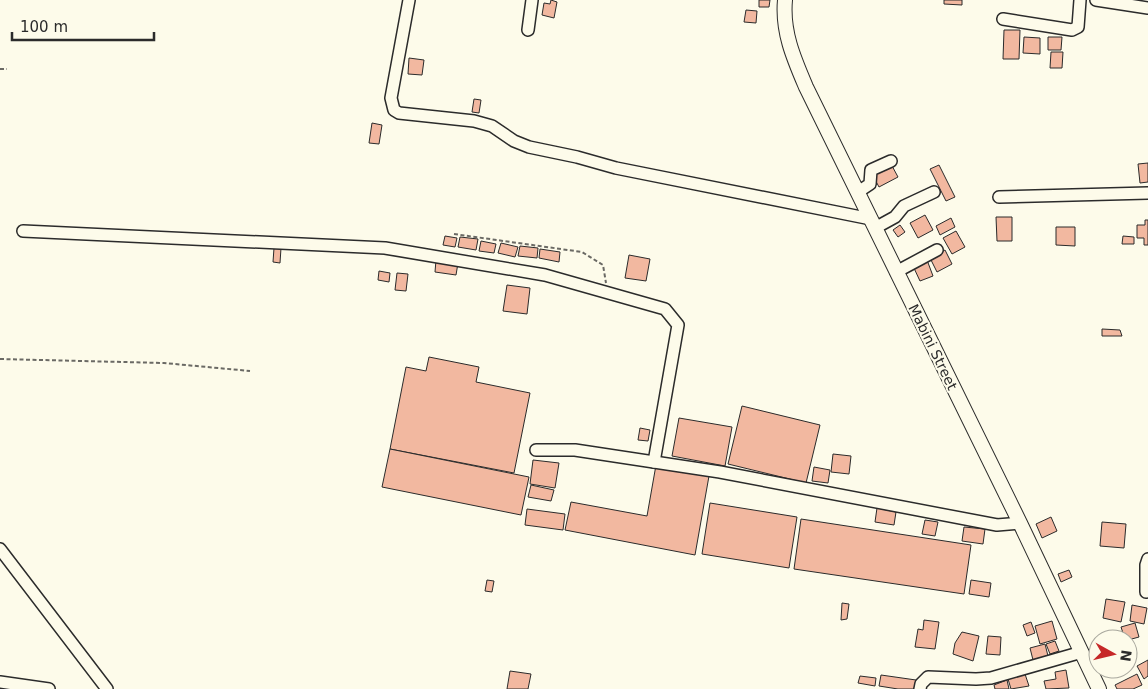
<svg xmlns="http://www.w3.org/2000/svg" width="1148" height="689" font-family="'DejaVu Sans',sans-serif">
<rect width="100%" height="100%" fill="#fdfbea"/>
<g fill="#f2b8a0" stroke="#2b2b2b">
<polygon points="551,0 557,2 554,18 542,15 544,3 550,4"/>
<polygon points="759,0 770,0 769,7 759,7"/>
<polygon points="944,0 962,0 962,5 944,4"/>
<polygon points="746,10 757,11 756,23 744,22"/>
<polygon points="1004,30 1020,30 1019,59 1003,59"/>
<polygon points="1024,37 1040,38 1040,54 1023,53"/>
<polygon points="1048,37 1062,37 1061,50 1048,50"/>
<polygon points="1051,52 1063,52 1062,68 1050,68"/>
<polygon points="409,58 424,60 422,75 408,74"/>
<polygon points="474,99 481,100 479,113 472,112"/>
<polygon points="372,123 382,125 379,144 369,143"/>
<polygon points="1148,163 1148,182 1140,183 1138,164"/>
<polygon points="891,164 898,177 879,187 872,174"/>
<polygon points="939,165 955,197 946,201 930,169"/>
<polygon points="925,215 933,230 918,238 910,223"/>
<polygon points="996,217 1012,217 1012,241 997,241"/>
<polygon points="951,218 955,227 940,235 936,226"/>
<polygon points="1145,220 1148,220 1148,245 1144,245 1144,238 1137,238 1137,225 1145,225"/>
<polygon points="900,225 905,232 898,237 893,230"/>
<polygon points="1056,227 1075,227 1075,246 1056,245"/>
<polygon points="956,231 965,247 952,254 943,238"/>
<polygon points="445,236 457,238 455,247 443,245"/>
<polygon points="1123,236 1134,237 1134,244 1122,244"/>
<polygon points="460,237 478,239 476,250 458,247"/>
<polygon points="481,241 496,244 494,253 479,251"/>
<polygon points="501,243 518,247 515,257 498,253"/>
<polygon points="520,246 538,248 537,258 518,256"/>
<polygon points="274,248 281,248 280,263 273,262"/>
<polygon points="540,249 560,252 559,262 539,258"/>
<polygon points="945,250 952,264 937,272 930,258"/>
<polygon points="629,255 650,259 646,281 625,278"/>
<polygon points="436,260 458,263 456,275 435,272"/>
<polygon points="927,260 933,276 920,281 913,266"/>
<polygon points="379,271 390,273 389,282 378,280"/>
<polygon points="397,273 408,274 406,291 395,290"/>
<polygon points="507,285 530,288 527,314 503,311"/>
<polygon points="1102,329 1120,330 1122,336 1102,336"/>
<polygon points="429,357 479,367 476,382 530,393 514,473 390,449 406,367 426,371"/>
<polygon points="742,406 820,425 806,483 728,464"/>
<polygon points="679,418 732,427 725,466 672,456"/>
<polygon points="640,428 650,430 648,441 638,440"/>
<polygon points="390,449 529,477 521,515 382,487"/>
<polygon points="833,454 851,456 849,474 831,472"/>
<polygon points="533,460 559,463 555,488 530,484"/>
<polygon points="656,465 709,476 695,555 565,530 571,502 647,516"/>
<polygon points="814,467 830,470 828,483 812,481"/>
<polygon points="531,485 554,490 551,501 528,497"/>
<polygon points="710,503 797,517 789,568 702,554"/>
<polygon points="877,508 896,512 894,525 875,522"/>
<polygon points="527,509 565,514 563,530 525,525"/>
<polygon points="1051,517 1057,531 1042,538 1036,524"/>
<polygon points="801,519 971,545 964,594 794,569"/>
<polygon points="925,520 938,522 935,536 922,534"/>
<polygon points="1102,522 1126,524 1124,548 1100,546"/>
<polygon points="964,527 985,529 983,544 962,541"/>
<polygon points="1069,570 1072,577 1061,582 1058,574"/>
<polygon points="487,580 494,581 492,592 485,591"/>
<polygon points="971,580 991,583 989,597 969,594"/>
<polygon points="1106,599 1125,602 1121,622 1103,618"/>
<polygon points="842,603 849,604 847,619 841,620"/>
<polygon points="1132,605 1147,608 1144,624 1130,621"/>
<polygon points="924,620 939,622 935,649 915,647 918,629 923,630"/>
<polygon points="1052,621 1057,639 1040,644 1035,626"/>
<polygon points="1031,622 1035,633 1027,636 1023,625"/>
<polygon points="1135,623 1139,637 1128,640 1125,639 1121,627"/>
<polygon points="962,632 979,636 973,661 953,654 955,643"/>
<polygon points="988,636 1001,637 1000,655 986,654"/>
<polygon points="1055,641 1059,651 1050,654 1046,644"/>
<polygon points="1045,644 1048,656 1033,660 1030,648"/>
<polygon points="1148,660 1148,676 1144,679 1137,666"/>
<polygon points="1066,670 1069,688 1046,689 1044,681 1056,679 1055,672"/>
<polygon points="510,671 531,674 528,689 507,689"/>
<polygon points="1025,674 1029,686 1011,689 1008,679"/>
<polygon points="1137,674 1142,685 1133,689 1117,689 1115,685"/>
<polygon points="881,675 916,680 914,689 898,689 879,686"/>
<polygon points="860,676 876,678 875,686 858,683"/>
<polygon points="1007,680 1009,689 995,689 994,685"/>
</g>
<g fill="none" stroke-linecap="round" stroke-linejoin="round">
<g stroke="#2b2b2b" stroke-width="14">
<g id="minor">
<polyline points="409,0 391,98 394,110 399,113 474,121 492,126 514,141 529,147 577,157 616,168 871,219"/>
<polyline points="1096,0 1148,8"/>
<polyline points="1003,19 1072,30 1078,27 1080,0"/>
<polyline points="528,30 532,0"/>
<polyline points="858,192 870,184 871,170 891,161"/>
<polyline points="999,197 1148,193"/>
<polyline points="875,228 895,217 904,206 934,192"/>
<polyline points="23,231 385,248 545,275 665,309 678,325 654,462"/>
<polyline points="896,272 937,250"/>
<polyline points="536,450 575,450 720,472 997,525 1020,523"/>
<polyline points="0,549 107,689"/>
<polyline points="1146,592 1146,565 1148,559"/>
<polyline points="0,682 49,689"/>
<polyline points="920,689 921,684 928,677 976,679 991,678 1082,652"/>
</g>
</g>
<g stroke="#2b2b2b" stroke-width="16">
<path id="major" d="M785,0C782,32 794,59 806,87L1020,523L1099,689"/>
</g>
<g stroke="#6a6964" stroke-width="2" stroke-dasharray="4 2.5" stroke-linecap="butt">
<polyline points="0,69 7,69"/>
<polyline points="454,234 582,252 603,265 606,283"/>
<polyline points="0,359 164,363 250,371"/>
</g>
<use href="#minor" stroke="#fdfbea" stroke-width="11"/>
<use href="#major" stroke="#fdfbea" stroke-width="14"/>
</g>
<g text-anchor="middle" stroke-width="4" stroke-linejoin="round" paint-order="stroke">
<g font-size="14" fill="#2b2b2b" stroke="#fdfbea">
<text transform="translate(933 347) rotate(64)" y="5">Mabini Street</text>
</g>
</g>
<g transform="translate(1113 654) rotate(98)"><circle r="24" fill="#fdfbea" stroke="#a9a89e"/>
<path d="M0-4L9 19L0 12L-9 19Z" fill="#c62828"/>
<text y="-8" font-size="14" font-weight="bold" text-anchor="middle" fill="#2b2b2b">N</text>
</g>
<path d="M12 32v8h142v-8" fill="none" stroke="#2b2b2b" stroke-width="2.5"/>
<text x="20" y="32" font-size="15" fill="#2b2b2b" stroke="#fdfbea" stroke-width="4" paint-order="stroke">100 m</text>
</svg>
